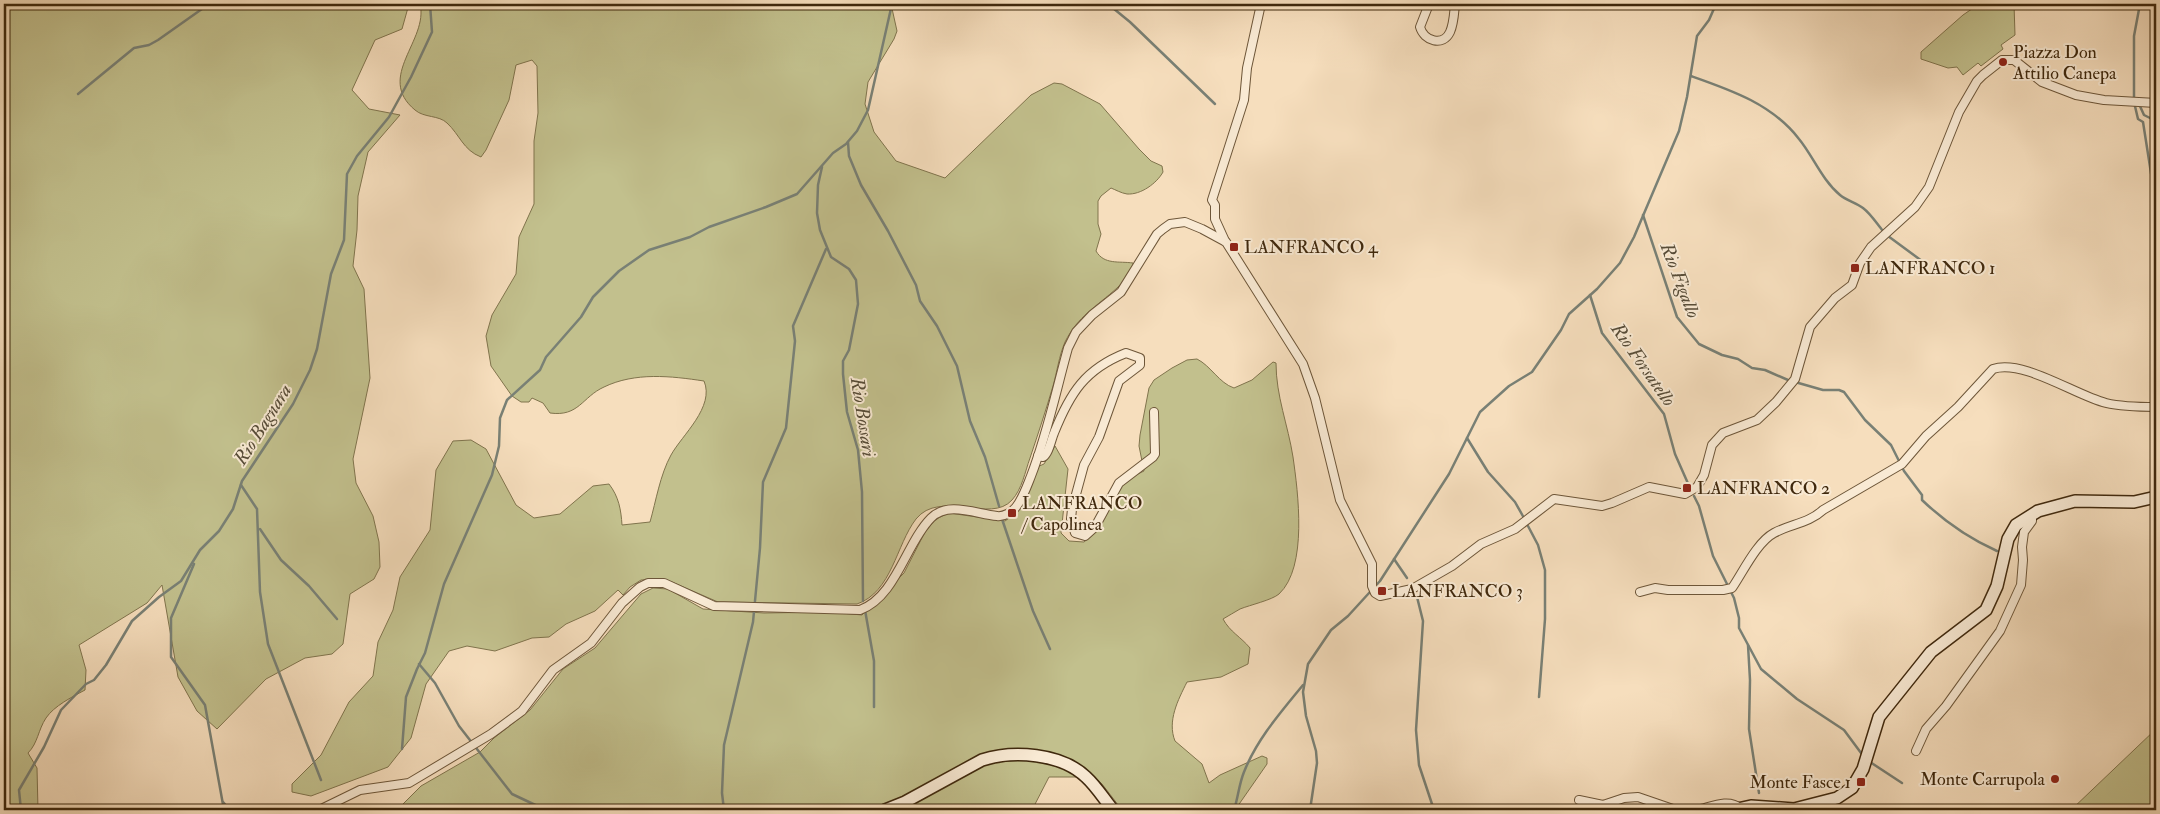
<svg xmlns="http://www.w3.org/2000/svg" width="2160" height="814" font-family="'IM FELL Double Pica',serif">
<rect width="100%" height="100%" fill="#f6debd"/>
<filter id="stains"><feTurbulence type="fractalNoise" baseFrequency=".004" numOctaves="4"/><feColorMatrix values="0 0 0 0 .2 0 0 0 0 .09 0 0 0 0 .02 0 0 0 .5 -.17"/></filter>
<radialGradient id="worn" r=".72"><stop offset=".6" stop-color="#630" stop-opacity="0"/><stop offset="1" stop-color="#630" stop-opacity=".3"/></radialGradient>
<g fill="#c2c08d" stroke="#80744d">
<path d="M4,4H409L402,29L375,40L352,90L369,109L400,115L368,152L358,196L357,230L353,266L364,289L370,378L353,459L356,483L373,516L379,542L380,567L374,579L350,594L343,644L332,654L305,658L266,679L217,729L197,711L178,677L162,585L147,603L79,645L86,670L85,690C72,697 54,706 46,718C38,730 38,743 28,753L37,768L38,810H4Z"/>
<path d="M420,4H891L897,31L894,39L868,82L865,104L874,132L896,161L945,178L1031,95L1054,83L1062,84L1100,104L1139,149L1151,161L1162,166L1163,172C1157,183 1141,195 1127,194C1121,193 1116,190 1111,188L1101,196L1098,201V224L1101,234L1096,251C1104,265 1119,261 1133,263V267C1128,274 1123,283 1117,288C1096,307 1078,316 1065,342C1059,356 1057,372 1053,386C1046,410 1038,434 1030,458C1025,472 1022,489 1012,500C991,524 940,489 916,519C896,545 892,592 857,604L718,602L672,582L659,579L641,580L630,587L623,595L618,590L595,611L566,624L549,637L532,638L495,651L467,646L449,651L426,684L411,738L388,767L311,796L292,792V784L321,755L349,702L373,676L378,642L393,610L400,577L430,530L436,470L453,441L471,440L486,449L516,505L534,518L560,514L593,486L609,484C619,497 621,510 622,525L650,522C656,501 660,475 671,455C682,435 715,407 704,381C671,376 635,372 604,387C582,397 579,417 550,413L543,403L532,398L529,402H521L512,396L491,366L486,336L492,315L516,274L519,237L534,204V141L538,113L537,66L532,60L516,65L509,100L486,150L481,157C463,150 460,135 447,123C439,115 424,118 415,110C375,77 429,40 420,4Z"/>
<polygon points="1979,4 2014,4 2015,35 2001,45 2003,49 1981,66 1978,63 1963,75 1957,67 1948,68 1921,59 1921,52 1963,15"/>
<path d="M1197,359C1211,366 1219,383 1234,388L1252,380L1273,362L1276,363C1276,396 1288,425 1293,457C1298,492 1308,567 1279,594C1272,600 1250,605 1240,609C1234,612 1229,616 1223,619C1230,632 1241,637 1250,648L1248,664L1221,677L1187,682C1178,700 1167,721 1175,741L1202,764L1209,783L1220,775L1262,756L1267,758V764L1235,810H1122L1102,784L1087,771L1080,777H1049L1032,810H397L421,786L480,752L494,738L530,710L563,669L595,648L641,594L653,588L668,589L703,609L764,613L831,612L862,615L904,573L925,532L936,519L949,513L1005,521C1025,507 1030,489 1037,467L1044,464L1055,446L1068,469L1061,533L1069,541L1084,542L1096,532L1113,493L1121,482L1144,471L1139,446L1140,435L1149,388L1154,380L1172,368L1187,360Z"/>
<polygon points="2156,729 2156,810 2071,810"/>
</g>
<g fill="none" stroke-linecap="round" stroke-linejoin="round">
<g stroke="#798075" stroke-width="2.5">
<polyline points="1108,4 1130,22 1215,104"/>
<polyline points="2140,4 2134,36 2134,102 2138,119 2143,122 2156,205"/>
<path d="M1691,76C1731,90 1772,104 1799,139C1813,156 1822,180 1840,195C1846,200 1856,203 1863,208C1871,214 1877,224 1883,231"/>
<polyline points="78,94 134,48 149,45 158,40 209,4"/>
<polyline points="2139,104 2144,115 2156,121"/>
<polyline points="848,142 849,156 861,185 888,231 916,285 920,301 937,326 957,366 970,421 985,457 999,506"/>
<polyline points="822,167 818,185 817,213 820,230 831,257 849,269 856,280 858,304 849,350 843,361 843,374 847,412 858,450 862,492 863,601"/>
<path d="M1643,215L1677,317L1699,344L1722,355L1738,359L1752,368L1765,370L1788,380L1823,390H1839L1844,392L1865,420L1891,445L1904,471L1922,495V500C1945,522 1968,538 1997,551"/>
<polyline points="1888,236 1926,264"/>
<polyline points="1590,295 1602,333 1664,414 1675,454 1690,488"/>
<polyline points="1467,438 1488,472 1515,502 1524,518"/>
<polyline points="241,485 257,509 260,592 268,644 321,780"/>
<polyline points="1694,496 1699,506 1713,556 1734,598 1739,618 1739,628 1761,669 1797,699 1844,730 1864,757"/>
<polyline points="1002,519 1033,611 1050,649"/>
<polyline points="1528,526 1538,545 1545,570 1545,619 1539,697"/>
<polyline points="260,529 281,560 309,586 337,619"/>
<polyline points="1394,559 1407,578"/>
<polyline points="194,564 171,618 171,657 205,705 224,810"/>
<polyline points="1417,597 1423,621 1416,730 1419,765 1434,810"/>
<polyline points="865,610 874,661 874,707"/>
<polyline points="1748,645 1750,680 1749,729 1759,793"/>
<polyline points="419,664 435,683 459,726 512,794 546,810"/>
<polyline points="402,749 406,697 417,669 425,653 444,584 492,475 499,446 500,418 507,400 540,370 546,357 581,317 593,297 619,271 649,250 690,237 709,227 766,207 797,194 833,153 846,144 857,131 868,110 892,4"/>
<polyline points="1870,762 1902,783"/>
<polyline points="223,802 230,810"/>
<polyline points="21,810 19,790 44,747 61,710 86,684 94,680 106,665 132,621 159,597 181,581 200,550 219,531 233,509 242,481 293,404 310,370 317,349 331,274 344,240 347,174 357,156 389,117 411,77 432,32 430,4"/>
<polyline points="724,810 722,793 724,745 753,622 760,548 763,482 786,428 795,341 793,326 826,249"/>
<path d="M1234,810C1238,798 1239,784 1244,772C1257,739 1281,712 1303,685"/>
<polyline points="1310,810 1317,763 1316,751 1306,716 1303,692 1308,664 1331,630 1348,616 1380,581 1449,474 1480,412 1509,386 1532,372 1561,330 1569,314 1597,289 1620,263 1634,237 1679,131 1687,97 1697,36 1709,20 1716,4"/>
</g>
<g stroke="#6d5639" stroke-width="10">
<g id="street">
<path d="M1429,4L1420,27C1424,41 1443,47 1450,32C1454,23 1454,13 1455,4"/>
<polyline points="1225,241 1215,219 1215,205 1212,200 1244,100 1247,68 1261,4"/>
<path d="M1038,456L1043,457C1049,453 1051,440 1054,433C1070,393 1085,369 1126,353L1140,358V365L1119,381L1099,437L1084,465L1072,509L1071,519L1075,533L1085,536L1095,527L1119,483L1153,457L1155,454L1154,412"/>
<path d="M1640,592L1655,588L1668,590H1723L1732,588C1743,572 1757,542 1774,533C1791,524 1809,523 1823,510L1902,464L1926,436L1958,407L1993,369C2023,359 2075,395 2106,403C2123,407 2140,407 2156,407"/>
<polyline points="1916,751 1926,729 1946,706 2000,631 2021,585 2023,560 2022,547 2024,532 2032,521 2032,515"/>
<polyline points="1579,800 1603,805 1624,798 1638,797 1673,809 1686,810"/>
<path d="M319,810L360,790L409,783L491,734L522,711L553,670L591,643L622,603L640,587L648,583H664L714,606L860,610C896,597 906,543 931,518C948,501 976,514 997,516C1004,517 1012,512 1016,507C1023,498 1027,486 1031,476C1047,435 1056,391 1068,348L1076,332L1092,315L1121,292L1157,234L1163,229L1170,224L1185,222L1202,229L1226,242L1303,364L1315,398L1340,500L1372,564V586L1375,593L1380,596L1412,589L1452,566L1481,544L1515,529L1554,499L1602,506L1612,503L1649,487L1685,494L1697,487L1704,475L1712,445L1723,433L1757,420L1776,402L1795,379L1810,327L1835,298L1852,285L1860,263L1871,247L1915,207L1929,187L1959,112L1977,81L1983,75L2002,60H2014L2042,82L2076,95L2104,100L2156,103"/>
<path d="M1697,810C1711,807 1728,798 1740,808"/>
</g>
</g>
<g stroke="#3f280d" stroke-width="14">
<g id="secondary">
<path d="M885,810L905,802L982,760C1013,750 1061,753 1086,777C1096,786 1104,799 1113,810"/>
<polyline points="1733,810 1751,806 1794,809 1837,798 1852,788 1863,769 1879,717 1931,652 1986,610 1997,586 2008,539 2016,525 2038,511 2075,501 2134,502 2156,497"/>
</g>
</g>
<use href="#street" stroke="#f9ead4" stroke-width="8"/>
<use href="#secondary" stroke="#f9ead4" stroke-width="11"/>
</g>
<g fill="#8f2418" stroke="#f9ead4" stroke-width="2">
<circle cx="2003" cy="62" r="5"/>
<rect x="1229" y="242" width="10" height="10" rx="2.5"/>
<rect x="1850" y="263" width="10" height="10" rx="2.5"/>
<rect x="1682" y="483" width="10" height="10" rx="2.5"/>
<rect x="1007" y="508" width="10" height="10" rx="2.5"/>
<rect x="1377" y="586" width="10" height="10" rx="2.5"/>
<circle cx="2055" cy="779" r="5"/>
<rect x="1856" y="777" width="10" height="10" rx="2.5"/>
</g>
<g text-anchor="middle" stroke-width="4" stroke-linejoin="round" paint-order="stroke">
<g font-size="18" fill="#3f280d" stroke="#f9ead4" text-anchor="start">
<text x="2013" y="58">Piazza Don<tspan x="2013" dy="21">Attilio Canepa</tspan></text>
<text x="1244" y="253">LANFRANCO 4</text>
<text x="1865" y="274">LANFRANCO 1</text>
<text x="1697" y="494">LANFRANCO 2</text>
<text x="1022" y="509">LANFRANCO<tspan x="1022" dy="21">/ Capolinea</tspan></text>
<text x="1392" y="597">LANFRANCO 3</text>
<text x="2045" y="785" text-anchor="end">Monte Carrupola</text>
<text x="1851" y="788" text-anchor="end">Monte Fasce 1</text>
</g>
<g font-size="19" font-style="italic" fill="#574c38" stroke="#f9ead4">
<text transform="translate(1681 280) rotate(69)" y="7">Rio Figallo</text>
<text transform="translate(1644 364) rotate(55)" y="7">Rio Forsatello</text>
<text transform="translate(864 417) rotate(81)" y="7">Rio Bossari</text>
<text transform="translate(262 424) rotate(-58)" y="7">Rio Bagnara</text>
</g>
</g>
<rect width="2160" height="814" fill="none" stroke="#f6debd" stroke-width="20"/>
<rect x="5" y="5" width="2150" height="804" fill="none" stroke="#3f280d" stroke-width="2.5"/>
<rect x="10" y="10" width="2140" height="794" fill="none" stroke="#3f280d"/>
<rect width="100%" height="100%" filter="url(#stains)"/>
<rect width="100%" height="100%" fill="url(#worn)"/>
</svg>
